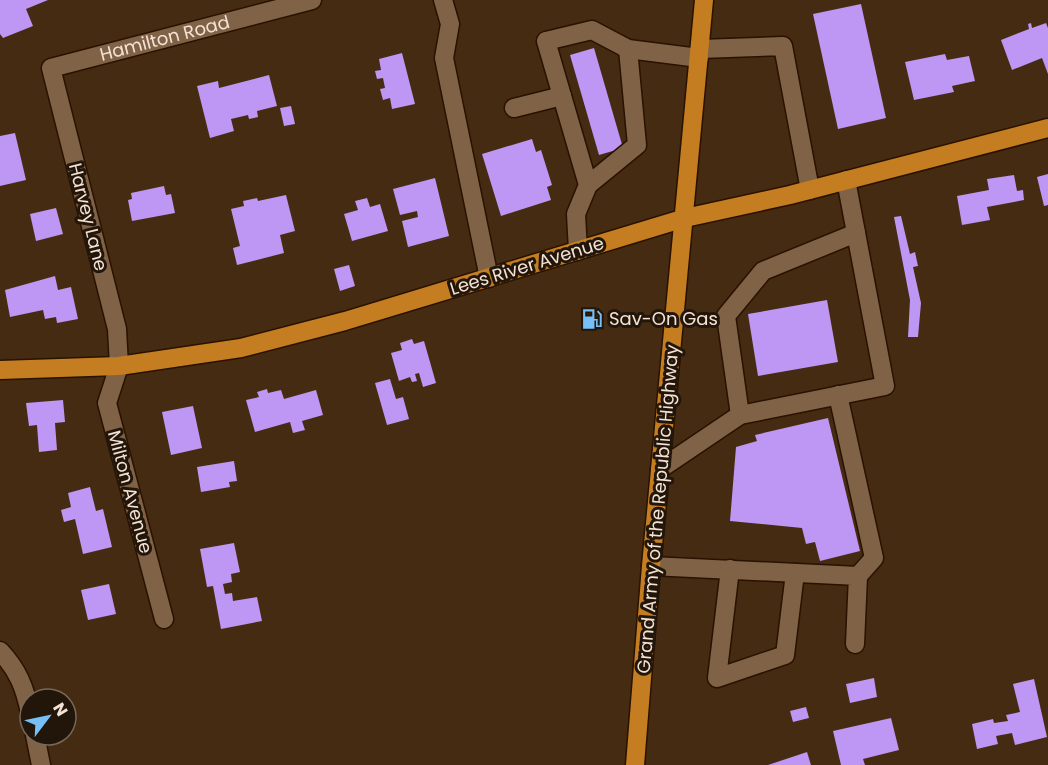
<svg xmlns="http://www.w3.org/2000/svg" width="1048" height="765" font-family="Poppins,sans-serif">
<rect width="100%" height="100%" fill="#452b11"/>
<g fill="#be96f3">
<polygon points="0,0 48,0 26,9 33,26 3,38 0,34"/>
<polygon points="861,4 886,118 838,129 813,14"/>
<polygon points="1031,23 1032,28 1046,23 1048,28 1048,74 1042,58 1012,70 1001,40 1029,29 1028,24"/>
<polygon points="594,48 623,148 599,155 570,55"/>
<polygon points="402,53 415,104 392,109 390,98 383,100 380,89 385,88 383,78 377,79 375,71 381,70 379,59"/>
<polygon points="945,54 947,60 969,56 975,81 952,86 954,92 914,100 905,62"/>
<polygon points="269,75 277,106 257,111 258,117 249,119 248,115 231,119 234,131 210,138 197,86 218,81 219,88"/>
<polygon points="291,106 295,124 284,126 280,108"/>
<polygon points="15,133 26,180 0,186 0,136"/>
<polygon points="532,139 536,152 541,150 552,185 547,187 551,200 501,216 482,154"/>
<polygon points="1048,174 1048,205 1044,206 1037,177"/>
<polygon points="1014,175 1017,191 1023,190 1024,200 987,207 990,220 962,225 957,196 989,190 987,179"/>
<polygon points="435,178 449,236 408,247 402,221 418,217 417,211 400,215 393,189"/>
<polygon points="164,186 166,195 171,194 175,213 132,221 128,200 132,199 131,193"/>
<polygon points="286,195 295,231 280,235 284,253 237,265 233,248 240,246 231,209 244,206 243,201 257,198 258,201"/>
<polygon points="367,198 370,207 380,204 388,231 352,241 344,214 358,210 355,201"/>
<polygon points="56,208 63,234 36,241 30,214"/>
<polygon points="901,216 910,254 915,252 918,266 913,267 921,303 918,337 908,337 910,300 894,217"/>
<polygon points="349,265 355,286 340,291 334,269"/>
<polygon points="55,276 58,290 71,287 78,319 57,323 56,317 45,319 43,310 10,317 5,290"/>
<polygon points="827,300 838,362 758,376 748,314"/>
<polygon points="412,339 414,344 424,341 436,383 423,387 419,373 415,374 417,381 412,382 410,377 399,381 391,353 402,350 400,343"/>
<polygon points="390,379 396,399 403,397 409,419 387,425 375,383"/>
<polygon points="267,389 268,393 281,390 284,399 316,390 323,415 302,421 305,430 293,433 290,422 255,432 246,400 259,397 257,392"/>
<polygon points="63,400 65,422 55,423 57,450 39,452 37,425 29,426 26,403"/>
<polygon points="193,406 202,448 171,455 162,412"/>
<polygon points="828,418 860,551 820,561 815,542 806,544 802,528 730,521 736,447 757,441 755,435"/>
<polygon points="234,461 237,481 229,482 230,487 201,492 197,467"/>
<polygon points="90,487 96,511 103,509 112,547 83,554 75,519 64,522 61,510 71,507 68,493"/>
<polygon points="234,543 240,572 231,574 232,582 223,584 225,594 232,593 233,601 257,597 262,621 221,629 213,586 207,587 200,549"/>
<polygon points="109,584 116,614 88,620 81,590"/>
<polygon points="874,678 877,697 850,703 846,684"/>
<polygon points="1034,679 1047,737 1015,745 1012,733 996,736 998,744 977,749 972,724 993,719 994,723 1008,721 1006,715 1020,712 1013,684"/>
<polygon points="806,707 809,718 793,722 790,711"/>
<polygon points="891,718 899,750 863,759 865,765 841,765 833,731"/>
<polygon points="807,752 811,765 768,765"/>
</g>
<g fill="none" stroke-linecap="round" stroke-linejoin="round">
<g stroke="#2a1200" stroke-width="21">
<g id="minor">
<polyline points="443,0 450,24 444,58 489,278"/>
<polyline points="700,49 783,46 810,190"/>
<polyline points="514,108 562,96"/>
<polyline points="588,185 637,145 628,49"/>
<polyline points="578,251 576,214 588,185 546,41 592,30 628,49 699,58"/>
<polyline points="838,395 874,558 858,576"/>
<polyline points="740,415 726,316 763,271 856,233"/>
<polyline points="660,469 740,415 885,386 846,180"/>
<polyline points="651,566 858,576 855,644"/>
<polyline points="730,569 717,678 785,655 795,573"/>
<path id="s1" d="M164,619L107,403L119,366L117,329L51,68L312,0"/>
<path d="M0,651C18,670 25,688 30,713"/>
<polyline points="35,735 41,765"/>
</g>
</g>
<g stroke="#2a1200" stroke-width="21">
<g id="major">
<polyline points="0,370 119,366 241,348 345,321 685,218 790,195 1048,128"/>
<polyline points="635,765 651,566 704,0"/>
</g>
</g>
<use href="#minor" stroke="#806247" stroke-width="18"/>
<use href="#major" stroke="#c47d21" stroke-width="18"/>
</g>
<defs>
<g id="fuel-bare" transform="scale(1.62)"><path d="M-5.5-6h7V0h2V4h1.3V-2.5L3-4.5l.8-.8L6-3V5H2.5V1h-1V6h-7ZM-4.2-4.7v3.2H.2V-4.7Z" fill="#77bff7" stroke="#22160b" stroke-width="2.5" paint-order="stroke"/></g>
</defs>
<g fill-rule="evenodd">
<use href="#fuel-bare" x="592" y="319"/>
</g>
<g text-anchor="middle" stroke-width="6" stroke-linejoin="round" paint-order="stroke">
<g font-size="18" fill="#f4e3d4" stroke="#22160b">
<text dy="6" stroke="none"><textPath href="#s1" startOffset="686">Hamilton Road</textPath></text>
<text transform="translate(88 217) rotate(76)" y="6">Harvey Lane</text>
<text transform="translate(527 266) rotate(-17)" y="6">Lees River Avenue</text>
<text transform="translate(130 492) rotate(75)" y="6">Milton Avenue</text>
<text transform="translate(658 509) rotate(-85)" y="6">Grand Army of the Republic Highway</text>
</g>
<g font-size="18" fill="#f4e3d4" stroke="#22160b" text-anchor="start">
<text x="609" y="325">Sav-On Gas</text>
</g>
</g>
<g transform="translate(48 717) rotate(58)"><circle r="28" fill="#22160b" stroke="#76685b" stroke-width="1.5"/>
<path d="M0-4.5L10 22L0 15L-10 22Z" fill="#77bff7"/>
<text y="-9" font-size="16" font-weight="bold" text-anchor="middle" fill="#f4e3d4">N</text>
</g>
</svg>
